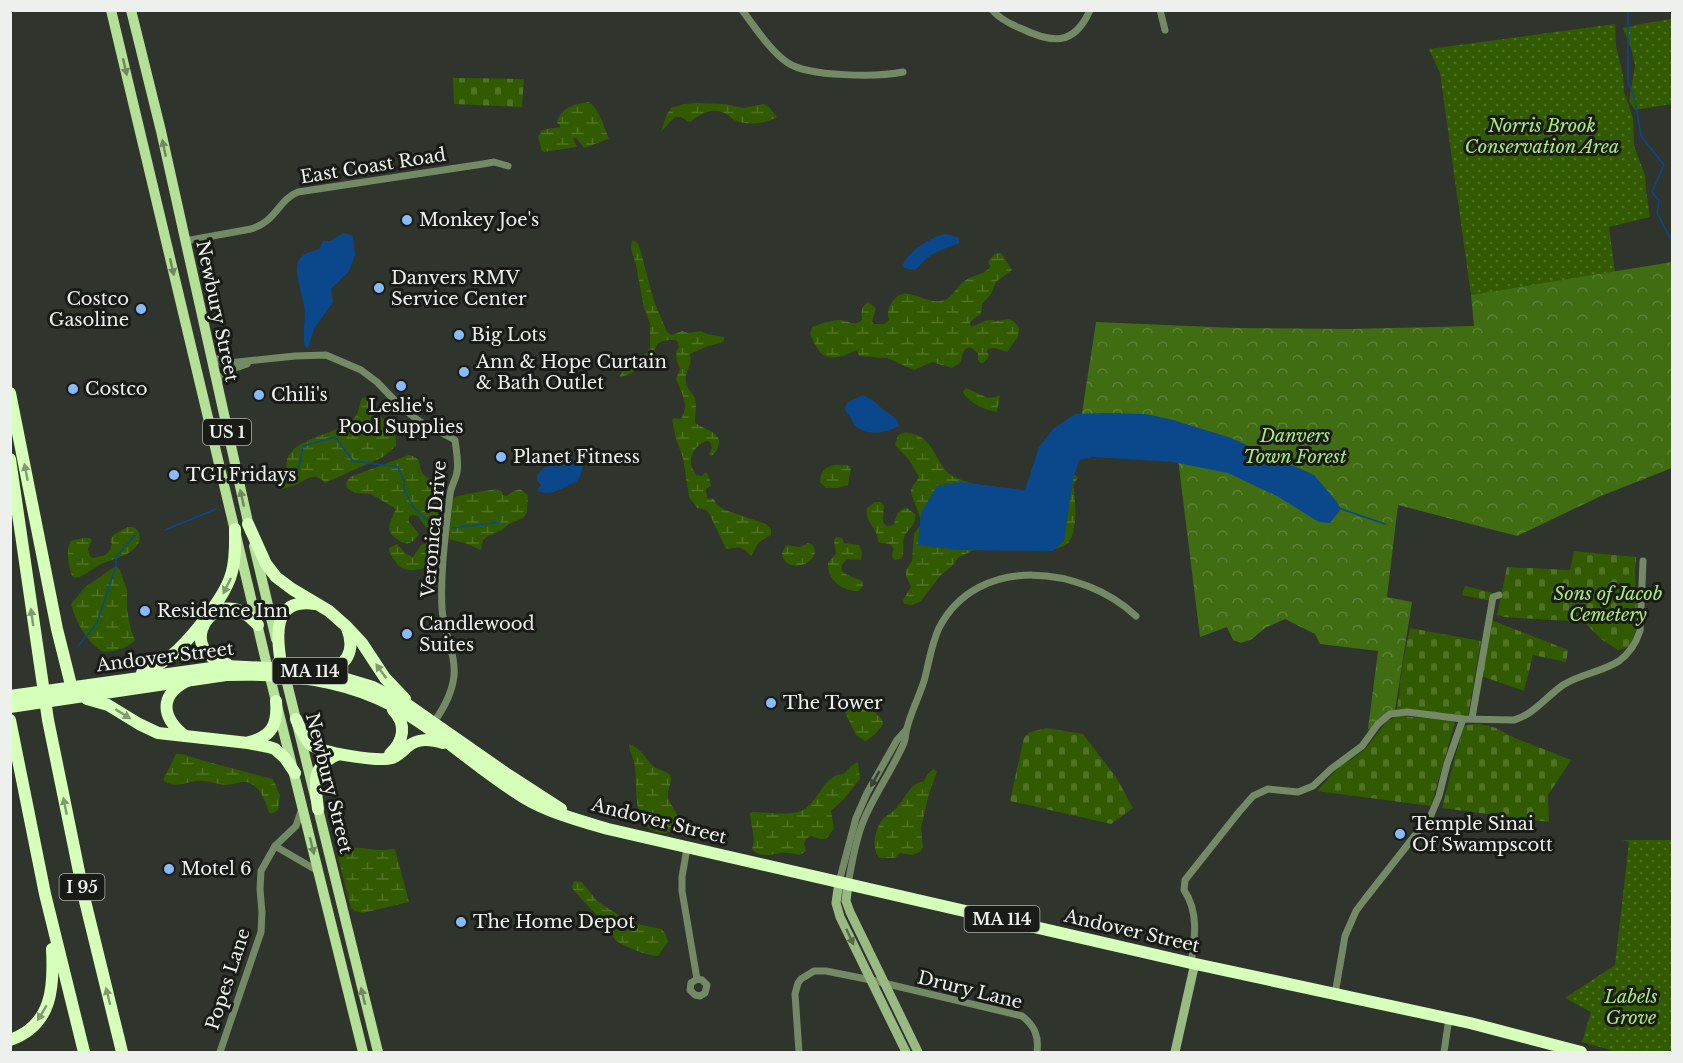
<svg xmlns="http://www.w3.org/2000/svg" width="1683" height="1063" font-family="'Libre Baskerville',serif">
<defs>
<pattern id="green-dots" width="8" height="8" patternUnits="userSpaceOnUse" patternTransform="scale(1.5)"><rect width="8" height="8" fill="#325a00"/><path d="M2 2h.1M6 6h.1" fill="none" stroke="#507225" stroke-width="1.8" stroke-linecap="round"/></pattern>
<pattern id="forest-crowns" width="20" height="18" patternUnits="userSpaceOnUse" patternTransform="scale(1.5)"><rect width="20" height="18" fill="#406c12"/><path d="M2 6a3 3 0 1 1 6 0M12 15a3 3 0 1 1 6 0" fill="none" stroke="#5c8135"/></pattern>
<pattern id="wetland-marsh" width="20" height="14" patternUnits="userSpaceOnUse" patternTransform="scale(1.5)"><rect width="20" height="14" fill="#325a00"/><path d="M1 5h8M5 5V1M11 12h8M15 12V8" fill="none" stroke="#507225"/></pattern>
<pattern id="cemetery-stones" width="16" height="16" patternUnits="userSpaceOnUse" patternTransform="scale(1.5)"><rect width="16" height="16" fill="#325a00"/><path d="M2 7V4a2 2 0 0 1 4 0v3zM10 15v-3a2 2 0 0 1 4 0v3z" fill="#507225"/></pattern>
</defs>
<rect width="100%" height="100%" fill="#2f342c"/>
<g fill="url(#green-dots)">
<polygon points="1672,19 1672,104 1635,110 1629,101 1635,65 1631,48 1623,28 1640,24"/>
<polygon points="1615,24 1616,46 1623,75 1624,92 1633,118 1634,146 1645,175 1646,190 1650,217 1609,227 1615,272 1471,295 1440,73 1429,49"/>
<polygon points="1622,840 1672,840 1672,1052 1617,1052 1582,1042 1591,1012 1565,998 1615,965 1629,842"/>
</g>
<polygon fill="url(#forest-crowns)" points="1672,262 1672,468 1601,496 1517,536 1398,505 1387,597 1412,602 1395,710 1382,716 1371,730 1368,729 1378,651 1320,644 1315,634 1285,619 1265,628 1252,639 1241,643 1233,640 1227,627 1200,637 1177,451 1076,452 1096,322 1236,328 1350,329 1474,326 1471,295"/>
<g fill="url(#wetland-marsh)">
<path d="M588,102C599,107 604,127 609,139L584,148L576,138H573L577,147L544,152L542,151L538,137L541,131L547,129L560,127V125L557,123C560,108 574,104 588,102Z"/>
<path d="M697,103L724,104L744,108L763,104L769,107L777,117C765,124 746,126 734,120C731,118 729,115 726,114C713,106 700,114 690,122L687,121L682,117H675L661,132L666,116L671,108L684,104Z"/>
<path d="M632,240L638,243L640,249L654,301L667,332L672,335L682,331L688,333L701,331L707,334L724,337V340L721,343L708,346L690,354C693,367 684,371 686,382C686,389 693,392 695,399C697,407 695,415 695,423C702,428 722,433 719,444C717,450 716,453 711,456L709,454L712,448L710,442L707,441C691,447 686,462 696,475L702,476L706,472L709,477L711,486L706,489L707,498L714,499L717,505L725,510L766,524L771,529V535L759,542L751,556C740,544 739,548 726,549L709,513L706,510L697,508L689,497L683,458L676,439L672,420L674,418L681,419C690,405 681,392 676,379L680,369C676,360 674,355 679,346C678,345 678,343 677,341C673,339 660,340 657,345C652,353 658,356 645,360L641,369C633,371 628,376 619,377L629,363L647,353L650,348V324L644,308L636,265L631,249Z"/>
<path d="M998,253H1001L1012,270L996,282L991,294L982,304L981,314L972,320L970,323L971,326C978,325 984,320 991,320C993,320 995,321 996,321C1009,320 1010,315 1019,328L1018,337L1007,352L994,348L988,349L987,352L989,355L988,358L983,363H980L978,360V353L970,347C962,349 963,356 960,363L952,368L932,362L914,370L887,358L859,356L857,350C847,355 829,363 820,352C816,347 813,340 810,334L812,327C820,324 829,321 838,320C847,319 854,328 862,320C861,313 861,306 868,302L876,308L872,322L874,324H884L889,320C887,313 888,309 892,302C907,281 925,307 945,300C954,296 957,285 966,280C974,274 983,276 990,267L988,261L995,254Z"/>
<path d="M966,388L988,398L1000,396L997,412C984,410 971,404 963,393L964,390Z"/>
<path d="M369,397C372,420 399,420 396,446L383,457L325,483C315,472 309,478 298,484C293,486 288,487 283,489L280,486V480L287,470C281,437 337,437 353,419C360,413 358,405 362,398Z"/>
<path d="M906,432C910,434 916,434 919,436C933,443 938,463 948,473C957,482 1007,492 1020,494L1061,461L1078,478L1073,485C1076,498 1078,533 1068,543C1065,546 1059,547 1055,549H976L959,557L952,566L941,575L933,585L921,601L912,605L904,604L903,600L911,587L906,576V570L912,561L914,534L921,524C921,515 909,493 911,490C912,486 917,481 919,477L909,460L895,445L898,435Z"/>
<path d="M409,455C424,458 417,467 424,475C427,479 434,480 438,481L442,500L437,534L425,526L418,516L412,515L409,517V522L419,534L414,541L406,544C384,534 387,528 396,509L371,494L355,493L347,488L346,483L350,477Z"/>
<path d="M834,465H847L851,468L848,485L837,488H826L820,482C821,471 824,468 834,465Z"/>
<polygon points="496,489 502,491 503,495 506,496 514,491 520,489 528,495 527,513 523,518 509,524 502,530 488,536 483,540 481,550 464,543 449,539 453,499 457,496"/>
<path d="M875,502H881L884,505L883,522L887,526L894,525C896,517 897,509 907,508L915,514C917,525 910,527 905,535C901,543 906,551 901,559L895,560C891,557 891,554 894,549L890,544L880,543L878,541C878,528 864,522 867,508Z"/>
<path d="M128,527C133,527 137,527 139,533C145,553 112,559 101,564C92,569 84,577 75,578L72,576C69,567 65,549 71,541L84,538H90L92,540L88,549L90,556L93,558L105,555L110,550L112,544L110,541L113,535Z"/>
<path d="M838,537L842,538L844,543L859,545L862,552L861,560L847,559C831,574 854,576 862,581L863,586L859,591C843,592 827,580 828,563L836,553L834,541L835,538Z"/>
<path d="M426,543C432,547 435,555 435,562C423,571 403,575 395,561C392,556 389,554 389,548L397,544L406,554L413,557L421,545Z"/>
<path d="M808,543L812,544C826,563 784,577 782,553L786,545L800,547Z"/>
<path d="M116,566L120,570L127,590V610L131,630L135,640C129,648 113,652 103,652C87,642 76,623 71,604L85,587Z"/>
<path d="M851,703L867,705L882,719L883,724C878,732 873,737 865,741L856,735L845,712V705Z"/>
<path d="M629,744C645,750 644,760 656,768C661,771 670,771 671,778C672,783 667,790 668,796C669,804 676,810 678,817C678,821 678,824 678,827C670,832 665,835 656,832C631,822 638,788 635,767C634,758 629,752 629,744Z"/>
<path d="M176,754H182L208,762L273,779L280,795L278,810L272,814L269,813C266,802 259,782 244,782C237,782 232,785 225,785C216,784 206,780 196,781C185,783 175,788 164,781V778Z"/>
<path d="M858,762L860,779L844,799L831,811L834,829L826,839H819L811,836L807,838L804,843L806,851L800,855C794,854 786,852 780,853C769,855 760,858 752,849C756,835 751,827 750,814L752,812C767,812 787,816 801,811C818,804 823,774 844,774L851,766Z"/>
<path d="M933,769L937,771L929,794L921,828L923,847L920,852L912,855L900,853L895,858H879C871,847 875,828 883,819C888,814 894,812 898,806C907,796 909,784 924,781L927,775Z"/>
<polygon points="348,847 381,850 395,849 409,902 363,913 355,911 351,908 337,853"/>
<path d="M574,881L582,882L597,901L620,916L637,924L662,929L666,935L668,942L658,956C648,956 626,947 618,942C613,938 611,932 607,927C596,913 583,902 572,888Z"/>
</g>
<g fill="url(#cemetery-stones)">
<polygon points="453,78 524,79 522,107 454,104"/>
<path d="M1574,551L1636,557C1636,563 1635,570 1635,576C1635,599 1642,626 1629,647L1618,650L1601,639L1584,622L1504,617L1497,615L1507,567L1570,570Z"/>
<polygon points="1465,586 1493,593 1491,601 1462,595"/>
<polygon points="1491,620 1568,650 1566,662 1533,655 1524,691 1481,676"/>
<polygon points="1410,628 1481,641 1468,716 1397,709 1403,661"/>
<polygon points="1398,716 1452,720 1455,723 1431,806 1317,791 1341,765 1351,760 1366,748 1387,721"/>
<polygon points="1480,724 1496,728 1515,738 1571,760 1548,795 1549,822 1442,808 1456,753 1464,727 1466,725"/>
<polygon points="1047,728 1083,734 1116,777 1133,808 1111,824 1010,801 1024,738 1030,732"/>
</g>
<g fill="#0a488b">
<path d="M344,233L353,236L355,255L349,271L331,289L333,302L314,329L308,348L305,347C302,334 306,319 304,305C302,293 293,271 299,260C304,252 312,252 319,249L323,241H330Z"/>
<path d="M945,234L958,237L960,243C948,247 933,252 924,261C920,265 919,267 914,270L904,268L903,264C909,251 931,237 945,234Z"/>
<path d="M863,395C873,399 878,406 887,412C893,417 898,418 899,426C887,433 864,437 854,424C852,421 851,418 849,415C845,409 846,415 845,407L848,402Z"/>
<polygon points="1107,413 1146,414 1173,420 1231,438 1314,475 1337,502 1341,509 1330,523 1319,522 1277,496 1228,473 1173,462 1093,457 1079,460 1073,480 1064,541 1053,551 959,550 918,545 921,513 937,486 960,482 1025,490 1039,447 1053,429 1075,414"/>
<polygon points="588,450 597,450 592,458 582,468 581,475 576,482 554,492 546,493 537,491 541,485 537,480 537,475 543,468 569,461"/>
</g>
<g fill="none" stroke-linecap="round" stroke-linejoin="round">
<g stroke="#0a488b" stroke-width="1.5">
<polyline points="1628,10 1628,81 1635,100 1641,136 1664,165 1652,192 1659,201 1657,213 1672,241"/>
<polyline points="283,484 299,467 303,446 335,437 353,461 398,467 404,481 404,489 413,507 431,524 442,527"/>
<polyline points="1341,509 1385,524"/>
<polyline points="453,528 500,522"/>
<polyline points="165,530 216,509"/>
<polyline points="78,646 97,623 116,566 116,557 136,534"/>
</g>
<g stroke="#748966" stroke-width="7">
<path d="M742,10C755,27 771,52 788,63C809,77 878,77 903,72"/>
<path d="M992,10C1000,19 1010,24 1020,28C1051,43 1074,47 1090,10"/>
<polyline points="1160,10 1165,30"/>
<path d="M185,241L251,229C277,221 278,200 298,192L483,164L494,162L508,166"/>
<path d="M210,355L221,362L228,363L295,356L326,355L361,370L377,382L400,406L419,421L455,440C456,450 459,461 457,472C456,479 451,486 450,494C446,531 440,571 442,608C443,632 456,653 454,676C452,694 444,708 434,722"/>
<path d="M218,383C225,369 233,369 247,364"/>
<polyline points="1472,718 1493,597 1499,595"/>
<polyline points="275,846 318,871"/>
<polyline points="687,848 682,877 682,891 697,979 702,980 707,985 705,993 700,996 695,995 690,990 691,983 697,979"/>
<polyline points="839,882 856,818 867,793 897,740 906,730"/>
<path d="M848,884C852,863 855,842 863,822C874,795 891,772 903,745C906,740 905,734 907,728C911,712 919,697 924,681C929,663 931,645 939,628C978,553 1083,566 1136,616"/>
<path d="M1191,963C1195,938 1199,912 1184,890L1185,880L1239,812L1253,796L1268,789L1298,792L1313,786L1331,769L1362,746L1378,724L1390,714L1407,712L1463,719L1514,720C1533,715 1547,696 1563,685C1580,674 1602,672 1619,661C1630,653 1636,643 1640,631L1643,561"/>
<polyline points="1335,994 1345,936 1356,911 1365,899 1431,815 1439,796 1447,764 1463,719"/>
<polyline points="220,1052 261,932 262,913 260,889 261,871 275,846 296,826 301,811"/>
<path d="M799,1052L795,994L798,983L801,979L814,971H826L871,980L1022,1016C1035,1026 1039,1037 1037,1052"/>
<polyline points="1444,1052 1449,1018"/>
</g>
<g stroke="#99ba82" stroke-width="9">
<polyline points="839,882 836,903 840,917 906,1052"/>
<polyline points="848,884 846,901 850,912 918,1052"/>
<polyline points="1175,1052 1195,963"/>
</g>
<g stroke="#b5e097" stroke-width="10">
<polyline points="111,10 265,657 363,1052"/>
<polyline points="131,10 161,131 250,531"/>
<polyline points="254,546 276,639"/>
<polyline points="284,671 378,1052"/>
</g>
<g stroke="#d6ffb9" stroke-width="12">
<polyline points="10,393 57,629 70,681 71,687 66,693"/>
<polyline points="10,459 48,720 85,901 122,1052"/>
<polyline points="248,524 266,564 276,577 292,589 329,611 347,627 362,643 385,678 405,699"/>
<path d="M280,657C276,629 276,598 315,604"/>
<path d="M227,664C180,651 205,603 234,609C244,611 251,618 258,625"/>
<path d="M322,671C347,668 356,651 347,628"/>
<path d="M142,673C151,669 159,665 167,659C187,644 224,599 231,575C236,560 235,544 235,529"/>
<polyline points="10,696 226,666 291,669 333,675 373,687 405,703 504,772 561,809"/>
<polyline points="87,699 108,705 139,724 158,733 248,743 269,747 275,749 285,758 295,773"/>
<path d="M10,707L226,675C281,673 342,679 391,705C438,730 477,769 523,797C547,812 581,821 608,829L1191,963L1470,1023L1581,1052"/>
<path d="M296,719C300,728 303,737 310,744C320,753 379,762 392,758C398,756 403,751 407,747C418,738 430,739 443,743"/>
<polyline points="10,720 45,894 84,1052"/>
<path d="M185,736C162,718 158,696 187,681"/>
<path d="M249,742C272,737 278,724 276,701"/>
<path d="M390,754C404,741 407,724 393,710"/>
<path d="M318,809C315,783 310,766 339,754"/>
<path d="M10,1040C53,1025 54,986 52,949"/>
</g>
</g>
<defs><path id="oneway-solid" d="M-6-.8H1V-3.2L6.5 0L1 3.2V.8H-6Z" transform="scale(1.5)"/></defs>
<g fill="#6f875d">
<use href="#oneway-solid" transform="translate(125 67) rotate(77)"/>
<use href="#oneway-solid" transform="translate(164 148) rotate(-102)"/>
<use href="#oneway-solid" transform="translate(172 267) rotate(77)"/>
<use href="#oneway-solid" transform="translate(242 498) rotate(-103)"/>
<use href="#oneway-solid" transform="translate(312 846) rotate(76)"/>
<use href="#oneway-solid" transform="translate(363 996) rotate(-104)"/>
</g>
<g fill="#819870">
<use href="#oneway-solid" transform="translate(26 472) rotate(-101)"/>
<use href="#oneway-solid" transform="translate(227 586) rotate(116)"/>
<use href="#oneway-solid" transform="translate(32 617) rotate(-98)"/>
<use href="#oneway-solid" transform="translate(381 671) rotate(-126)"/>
<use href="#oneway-solid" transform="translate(123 714) rotate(32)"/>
<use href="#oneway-solid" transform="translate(65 806) rotate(-101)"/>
<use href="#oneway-solid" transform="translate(108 996) rotate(-104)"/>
<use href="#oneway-solid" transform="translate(42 1013) rotate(121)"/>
</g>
<use fill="#394233" href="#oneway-solid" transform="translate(875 779) rotate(119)"/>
<use fill="#596a4c" href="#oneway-solid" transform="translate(850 937) rotate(65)"/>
<g fill="#88bbfc" stroke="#191b17" stroke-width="2">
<circle cx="407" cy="220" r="6"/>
<circle cx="379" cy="288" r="6"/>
<circle cx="141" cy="309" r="6"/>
<circle cx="459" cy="335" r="6"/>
<circle cx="464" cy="372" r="6"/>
<circle cx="401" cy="386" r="6"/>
<circle cx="73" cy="389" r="6"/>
<circle cx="259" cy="395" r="6"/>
<circle cx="501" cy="457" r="6"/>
<circle cx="174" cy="475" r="6"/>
<circle cx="145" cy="611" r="6"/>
<circle cx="407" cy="634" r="6"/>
<circle cx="771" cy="703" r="6"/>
<circle cx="1400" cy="834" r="6"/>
<circle cx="169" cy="869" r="6"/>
<circle cx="461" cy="922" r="6"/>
</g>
<g text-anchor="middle" stroke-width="6" stroke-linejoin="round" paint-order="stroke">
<g fill="#191b17" stroke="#adb0ac" stroke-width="1.5">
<rect x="203" y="419" width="48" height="26" rx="4.5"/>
<rect x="272.5" y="658" width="75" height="26" rx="4.5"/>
<rect x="59.5" y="874" width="45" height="26" rx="4.5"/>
<rect x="964.5" y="906" width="75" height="26" rx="4.5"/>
</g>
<g font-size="16" font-weight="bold" fill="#edf0ec">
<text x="227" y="438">US 1</text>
<text x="310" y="677">MA 114</text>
<text x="82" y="893">I 95</text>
<text x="1002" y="925">MA 114</text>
</g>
<g font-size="18" font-style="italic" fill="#abe97b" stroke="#191b17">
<text x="1542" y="132">Norris Brook<tspan x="1542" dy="21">Conservation Area</tspan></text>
<text x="1295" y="442">Danvers<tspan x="1295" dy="21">Town Forest</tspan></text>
<text x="1608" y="600">Sons of Jacob<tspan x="1608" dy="21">Cemetery</tspan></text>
<text x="1631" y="1003">Labels<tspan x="1631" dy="21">Grove</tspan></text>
</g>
<g font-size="18" fill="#edf0ec" stroke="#191b17">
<text transform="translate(373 166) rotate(-9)" y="6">East Coast Road</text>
<text transform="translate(217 311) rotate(78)" y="6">Newbury Street</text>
<text transform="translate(434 529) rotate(-85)" y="6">Veronica Drive</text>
<text transform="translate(165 657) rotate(-7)" y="6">Andover Street</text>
<text transform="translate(329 783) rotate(76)" y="6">Newbury Street</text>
<text transform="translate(659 821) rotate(14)" y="6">Andover Street</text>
<text transform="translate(1132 931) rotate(13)" y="6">Andover Street</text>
<text transform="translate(228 979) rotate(-72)" y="6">Popes Lane</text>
<text transform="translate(970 990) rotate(14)" y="6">Drury Lane</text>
</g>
<g font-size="18" fill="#edf0ec" stroke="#191b17" text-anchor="start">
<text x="419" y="226">Monkey Joe's</text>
<text x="391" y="284">Danvers RMV<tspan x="391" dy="21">Service Center</tspan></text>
<text x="129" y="305" text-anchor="end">Costco<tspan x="129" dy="21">Gasoline</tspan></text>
<text x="471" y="341">Big Lots</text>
<text x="476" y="368">Ann &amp; Hope Curtain<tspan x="476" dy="21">&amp; Bath Outlet</tspan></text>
<text x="85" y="395">Costco</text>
<text x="271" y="401">Chili's</text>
<text x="401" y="412" text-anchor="middle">Leslie's<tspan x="401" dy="21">Pool Supplies</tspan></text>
<text x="513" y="463">Planet Fitness</text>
<text x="186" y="481">TGI Fridays</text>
<text x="157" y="617">Residence Inn</text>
<text x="419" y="630">Candlewood<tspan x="419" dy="21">Suites</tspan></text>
<text x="783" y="709">The Tower</text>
<text x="1412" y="830">Temple Sinai<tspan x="1412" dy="21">Of Swampscott</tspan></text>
<text x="181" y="875">Motel 6</text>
<text x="473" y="928">The Home Depot</text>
</g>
</g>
<rect width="1683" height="1063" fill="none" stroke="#edf0ec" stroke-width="24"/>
</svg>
